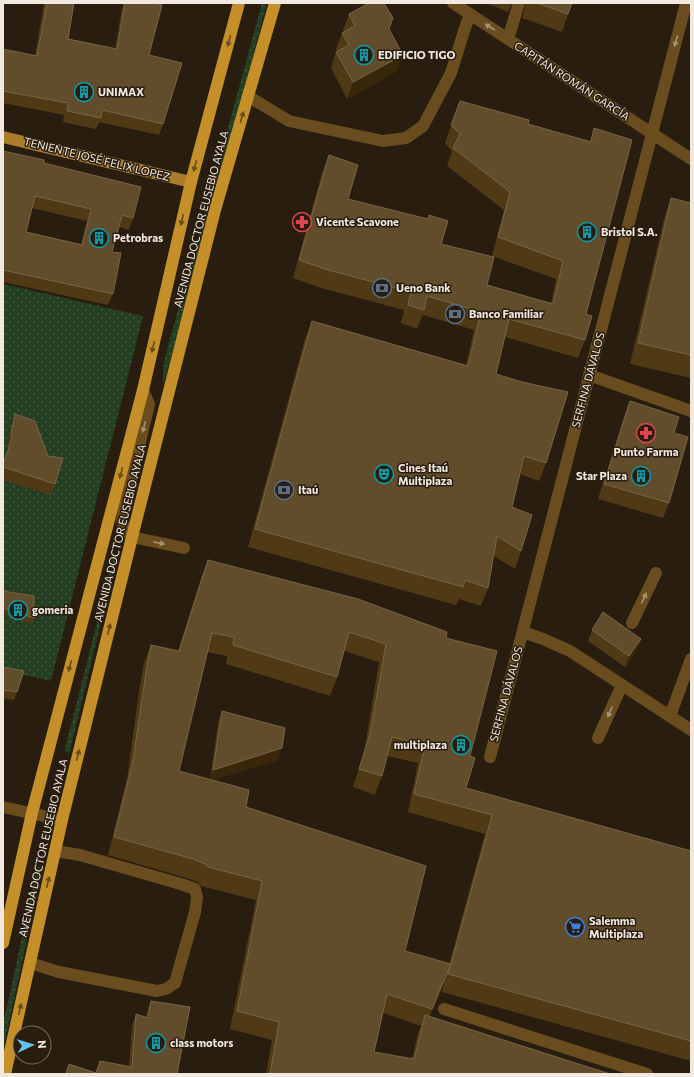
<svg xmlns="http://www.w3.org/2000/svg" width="694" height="1077" font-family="Commissioner,sans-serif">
<defs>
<pattern id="grass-dots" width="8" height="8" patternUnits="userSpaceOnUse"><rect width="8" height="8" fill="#233e20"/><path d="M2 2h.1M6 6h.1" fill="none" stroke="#435a40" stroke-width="1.8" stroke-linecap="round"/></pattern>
</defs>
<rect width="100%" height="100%" fill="#281d0f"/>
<g fill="url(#grass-dots)">
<polygon points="262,3 267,3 217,189 212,187"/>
<polygon points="211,189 216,191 164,383 163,383 163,365"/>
<polygon points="3,284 143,316 51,681 3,670"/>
<polygon points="114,554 116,554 117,557 70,750 69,752 66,752 65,749"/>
<polygon points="39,866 42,869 3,1051 3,1024 37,868"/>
</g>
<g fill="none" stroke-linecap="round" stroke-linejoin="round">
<g stroke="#694d1f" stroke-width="12">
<polyline points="453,3 691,159"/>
<polyline points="508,39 519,3"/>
<polyline points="248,96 289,121 383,141 406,138 423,126 451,73 464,31 470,14"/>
<polyline points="589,375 691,411"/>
<polyline points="143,390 149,404 124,509 122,521 125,530 132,537 184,548"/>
<polyline points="632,623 656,573"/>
<polyline points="523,632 543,639 570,651 691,730"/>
<polyline points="670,716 691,659"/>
<polyline points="598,738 622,685"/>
<polyline points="490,757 686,3"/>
<polyline points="3,807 62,820"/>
<polyline points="30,963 59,972 157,991 166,989 175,983 195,912 197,898 195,889 184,885 80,855 55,851"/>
<polyline points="444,1009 647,1074"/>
</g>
<polyline stroke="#aa7d2d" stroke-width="12" points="3,137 191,182"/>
<g stroke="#c58f29" stroke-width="12">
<polyline points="3,943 32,813 143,390 191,182 239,3"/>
<polyline points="5,1074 62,820 132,537 215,210 275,3"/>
</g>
</g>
<g fill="#503a15" fill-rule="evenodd">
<polygon points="44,3 74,3 68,39 115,49 122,8 124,3 154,3 149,55 163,124 159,135 99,122 96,129 63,122 64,115 3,103 3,49 35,56"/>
<polygon points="487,3 512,3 508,12"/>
<polygon points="526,3 572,3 562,32 522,18"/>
<polygon points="349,14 389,29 397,71 347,99 331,68 336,52 337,51 336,49 342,33 344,32 343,31"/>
<polygon points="460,101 528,124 590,141 594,128 586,314 585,340 578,358 505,337 496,374 546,463 539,481 520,474 512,507 521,551 515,569 494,556 488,588 481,606 459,599 456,605 248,547 305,339 312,321 466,365 474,330 423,315 417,329 401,323 404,310 321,288 293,278 322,173 329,155 348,199 428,219 429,215 441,244 487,285 551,303 556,279 492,256 504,210 447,166 452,151 445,143"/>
<path d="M3,151L44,163L133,218L129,230L119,227L112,252L113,294L108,305L3,282ZM32,208L87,221L81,244L26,232Z"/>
<polygon points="671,198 691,203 691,378 630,364 664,219"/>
<polygon points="630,401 674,433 669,503 663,518 598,499 624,417"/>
<polygon points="15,414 48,456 55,484 51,495 3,480 3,465 8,450 7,447 11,425"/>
<path d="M208,560L446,638L470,756L466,788L691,851V1061L442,992L444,983L430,1016L610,1074H266L272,1040L230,1029L256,900L201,886L198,882L186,878L108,855L127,779L139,691L144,663L151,645L178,651L201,578ZM344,651L379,662L364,753L353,787L375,795L382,776L387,756L418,763L408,812L485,834L449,964L405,951L246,807L212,780L278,760L222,711L218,723L210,780L179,771L207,652L227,656L226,664L330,696L337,677ZM383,1013L421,1026L418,1033L412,1059L374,1052Z"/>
<polygon points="3,591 34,618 32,624 3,615"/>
<polygon points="592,630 641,639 637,650 625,667 588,641"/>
<polygon points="3,667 24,671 14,700 3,698"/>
<polygon points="151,1001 177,1074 65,1074 69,1064 96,1073 129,1067 132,1025 136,1014 146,1017 147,1011"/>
</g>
<g fill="#39270a">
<polygon points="403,55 397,71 347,99 353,82"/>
<polygon points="641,639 637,650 625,667 629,656"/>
<polygon points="282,748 278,760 209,781 213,770"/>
<polygon points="451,964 444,983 425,1027 432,1009"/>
</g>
<g fill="#614d2b" stroke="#786547" fill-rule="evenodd">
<polygon points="47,3 74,3 68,39 117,49 125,3 154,3 162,5 149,55 182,63 163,124 102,110 101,118 67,111 68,103 3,91 3,49 37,56"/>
<polygon points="369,3 384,3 393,18 389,29 403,55 353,82 336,52 349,45 342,33 355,26 349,14"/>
<polygon points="537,3 572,3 568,14"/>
<polygon points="460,101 529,120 528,124 591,142 594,128 632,140 586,314 592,316 585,340 509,319 496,374 522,382 568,392 546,463 524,456 512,507 532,515 521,551 497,536 488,588 465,580 463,587 255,529 312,321 468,366 481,312 427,296 424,310 408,305 411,292 328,270 299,260 329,155 358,165 348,199 428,219 429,215 448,221 441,244 494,257 487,285 553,304 563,261 498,237 510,192 453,148 460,134 451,125"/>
<path d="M3,151L44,160V163L141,187L133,218L122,215L112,252L121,253L113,294L3,270ZM35,196L91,209L82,245L26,232Z"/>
<polygon points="671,198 691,203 691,355 638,343"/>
<polygon points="630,401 679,417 674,433 688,437 669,503 604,484"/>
<polygon points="15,414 35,421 48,456 63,458 55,484 3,467 3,465 12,438 11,435"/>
<path d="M208,560L358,599L447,632L446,638L497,651L470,756L475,758L466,788L691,851V1041L448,974L451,964L432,1009L387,994L374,1052L414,1059L425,1015L610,1074H270L279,1022L237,1011L262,881L208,867L205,864L193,859L114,837L133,761L146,672L151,645L179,651ZM349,632L386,644L370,734L359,769L382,776L392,737L425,745L414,794L492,815L451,964L405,951L426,866L246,807L249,790L179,771L212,633L234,637L233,645L337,677Z"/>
<polygon points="3,591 34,596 34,618 3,608"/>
<polygon points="603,612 641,639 629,656 592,630"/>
<polygon points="3,667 24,671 17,692 3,690"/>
<polygon points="222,711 285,728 282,748 213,770"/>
<polygon points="151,1001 190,1007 177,1074 66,1074 69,1064 96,1073 100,1061 132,1067 136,1014 148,1018"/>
</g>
<defs><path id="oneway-solid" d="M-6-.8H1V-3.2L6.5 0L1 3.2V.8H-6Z"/></defs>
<g fill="#a69375">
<use href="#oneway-solid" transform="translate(490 27) rotate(-147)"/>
<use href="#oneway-solid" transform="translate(676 41) rotate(105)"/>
<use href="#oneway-solid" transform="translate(144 427) rotate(104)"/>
<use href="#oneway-solid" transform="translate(159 543) rotate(12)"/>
<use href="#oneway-solid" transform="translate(644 598) rotate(-66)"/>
<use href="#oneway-solid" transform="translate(610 712) rotate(114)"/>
</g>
<g fill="#674b19">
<use href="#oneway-solid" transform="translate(229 41) rotate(105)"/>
<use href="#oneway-solid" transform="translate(242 117) rotate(-74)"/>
<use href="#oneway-solid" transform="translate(195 166) rotate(105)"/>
<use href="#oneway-solid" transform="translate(182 220) rotate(103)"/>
<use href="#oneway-solid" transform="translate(153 347) rotate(103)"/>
<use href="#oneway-solid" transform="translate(121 473) rotate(105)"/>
<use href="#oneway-solid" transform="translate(109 629) rotate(-76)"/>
<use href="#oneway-solid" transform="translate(70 666) rotate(105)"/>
<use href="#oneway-solid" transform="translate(78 755) rotate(-76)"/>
<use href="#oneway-solid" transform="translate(48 882) rotate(-77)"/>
<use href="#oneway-solid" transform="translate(20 1009) rotate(-77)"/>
</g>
<defs>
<g id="building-ring" transform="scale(1)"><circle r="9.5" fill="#281d0f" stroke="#0f9aa8" stroke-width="1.5"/><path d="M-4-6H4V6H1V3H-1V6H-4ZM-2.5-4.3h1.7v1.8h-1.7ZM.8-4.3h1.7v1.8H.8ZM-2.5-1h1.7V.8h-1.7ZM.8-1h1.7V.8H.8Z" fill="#0f9aa8"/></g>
<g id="pharmacy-ring" transform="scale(1)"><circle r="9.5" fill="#281d0f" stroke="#e0444e" stroke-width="1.5"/><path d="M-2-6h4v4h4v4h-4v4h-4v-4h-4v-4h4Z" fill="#e0444e"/></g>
<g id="bank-ring" transform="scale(1)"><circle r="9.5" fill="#281d0f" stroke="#5c6f8a" stroke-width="1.5"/><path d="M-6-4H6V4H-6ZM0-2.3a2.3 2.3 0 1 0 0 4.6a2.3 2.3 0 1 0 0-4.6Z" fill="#5c6f8a"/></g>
<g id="theatre-ring" transform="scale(1)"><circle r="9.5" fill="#281d0f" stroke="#0f9aa8" stroke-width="1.5"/><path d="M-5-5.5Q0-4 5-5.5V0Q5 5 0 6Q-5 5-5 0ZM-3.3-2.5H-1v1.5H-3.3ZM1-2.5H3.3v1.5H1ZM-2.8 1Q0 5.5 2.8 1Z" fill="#0f9aa8"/></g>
<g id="supermarket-ring" transform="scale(1)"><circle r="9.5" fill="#281d0f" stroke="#3f7fe0" stroke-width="1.5"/><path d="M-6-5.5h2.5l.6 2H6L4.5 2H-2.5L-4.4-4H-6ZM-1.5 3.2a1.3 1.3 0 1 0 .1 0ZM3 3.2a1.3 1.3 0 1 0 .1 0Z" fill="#3f7fe0"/></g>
</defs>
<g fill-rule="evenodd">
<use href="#building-ring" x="364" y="55"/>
<use href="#building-ring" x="84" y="92"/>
<use href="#pharmacy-ring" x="302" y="222"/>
<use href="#building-ring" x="587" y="232"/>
<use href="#building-ring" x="99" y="238"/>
<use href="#bank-ring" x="382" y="288"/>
<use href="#bank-ring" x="455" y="314"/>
<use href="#pharmacy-ring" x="646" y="433"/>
<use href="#theatre-ring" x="384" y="474"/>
<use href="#building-ring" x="641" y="476"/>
<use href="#bank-ring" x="284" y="490"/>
<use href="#building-ring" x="18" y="610"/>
<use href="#building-ring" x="461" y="745"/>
<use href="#supermarket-ring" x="575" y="927"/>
<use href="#building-ring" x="156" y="1043"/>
</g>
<g text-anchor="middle" stroke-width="3" stroke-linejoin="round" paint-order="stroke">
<g font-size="11" font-weight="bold" fill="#f1e9df" stroke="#281d0f" text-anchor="start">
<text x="378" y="59">EDIFICIO TIGO</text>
<text x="98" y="96">UNIMAX</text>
<text x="316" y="226">Vicente Scavone</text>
<text x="601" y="236">Bristol S.A.</text>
<text x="113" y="242">Petrobras</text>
<text x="396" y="292">Ueno Bank</text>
<text x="469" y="318">Banco Familiar</text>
<text x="646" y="456" text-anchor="middle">Punto Farma</text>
<text x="398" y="472">Cines Itaú<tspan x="398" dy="13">Multiplaza</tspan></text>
<text x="627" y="480" text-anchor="end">Star Plaza</text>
<text x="298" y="494">Itaú</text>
<text x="32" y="614">gomeria</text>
<text x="447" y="749" text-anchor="end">multiplaza</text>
<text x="589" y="925">Salemma<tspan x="589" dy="13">Multiplaza</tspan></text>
<text x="170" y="1047">class motors</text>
</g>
<g font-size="11" fill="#f1e9df" stroke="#281d0f">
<text transform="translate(572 81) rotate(33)" y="4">CAPITÁN ROMÁN GARCÍA</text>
<text transform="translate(97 159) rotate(14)" y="4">TENIENTE JOSÉ FELIX LOPEZ</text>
<text transform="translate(201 219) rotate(-75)" y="4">AVENIDA DOCTOR EUSEBIO AYALA</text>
<text transform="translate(588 380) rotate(-75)" y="4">SERFINA DÁVALOS</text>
<text transform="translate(120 533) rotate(-76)" y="4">AVENIDA DOCTOR EUSEBIO AYALA</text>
<text transform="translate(506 694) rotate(-75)" y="4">SERFINA DÁVALOS</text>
<text transform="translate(43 848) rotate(-77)" y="4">AVENIDA DOCTOR EUSEBIO AYALA</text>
</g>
</g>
<rect width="694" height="1077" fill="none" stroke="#f1e9df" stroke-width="8"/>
<g transform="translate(32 1045) rotate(86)"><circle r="19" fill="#281d0f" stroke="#786f62"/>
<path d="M0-3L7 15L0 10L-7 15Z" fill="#67c4ef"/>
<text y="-6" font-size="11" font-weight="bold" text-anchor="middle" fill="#f1e9df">N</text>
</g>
</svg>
